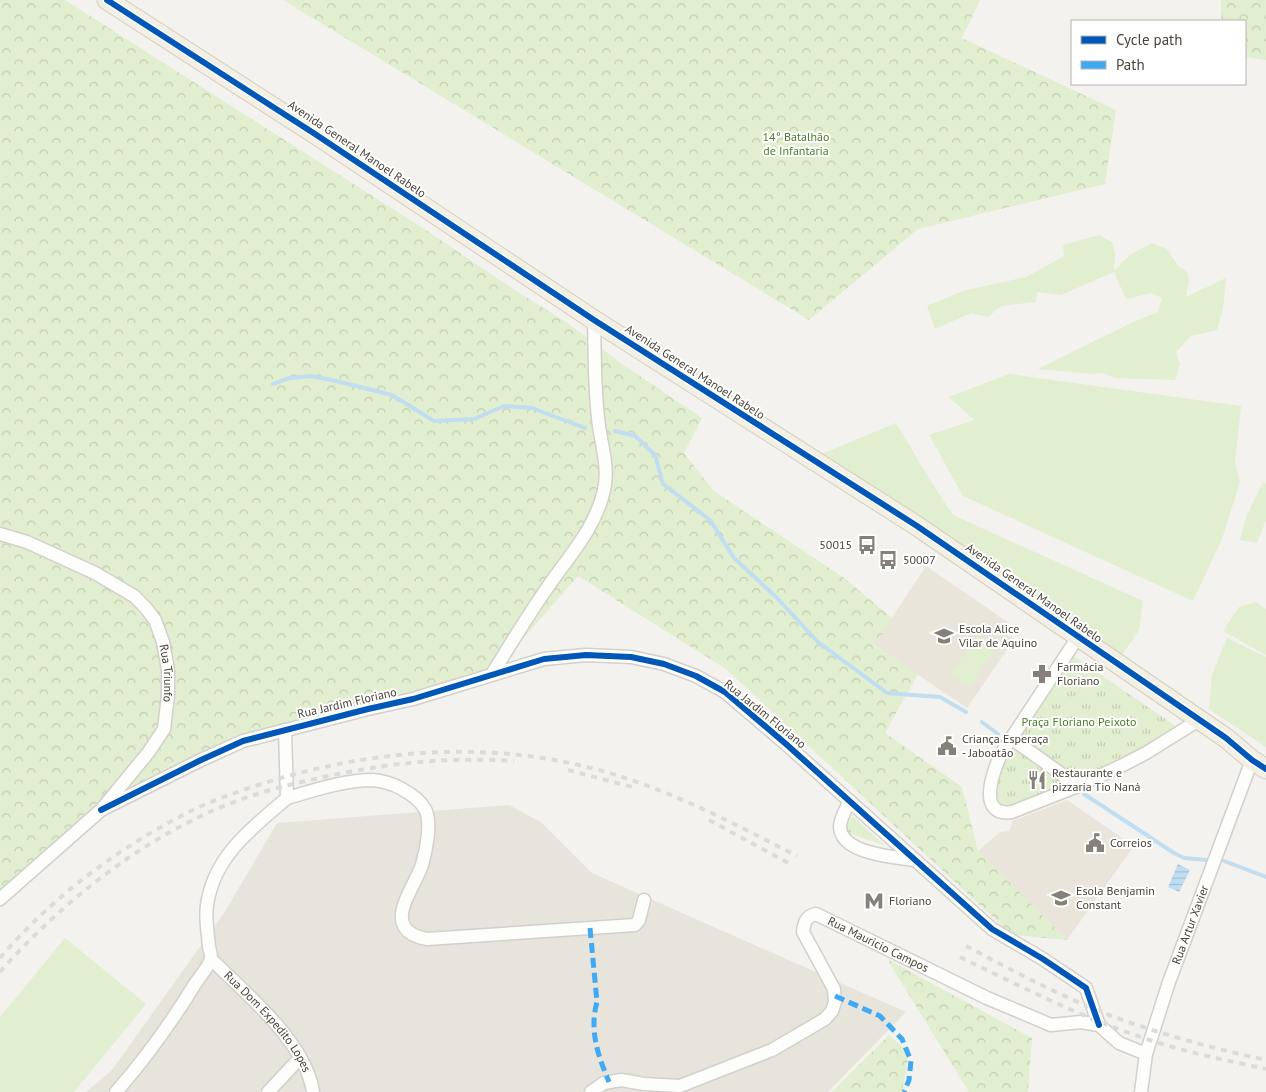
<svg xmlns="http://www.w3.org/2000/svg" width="1266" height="1092" font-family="'PT Sans',sans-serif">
<defs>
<pattern id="forest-crowns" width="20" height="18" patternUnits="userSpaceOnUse" patternTransform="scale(1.25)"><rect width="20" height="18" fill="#e1eecf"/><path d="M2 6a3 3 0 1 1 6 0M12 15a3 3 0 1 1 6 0" fill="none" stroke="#c3cdb2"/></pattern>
<pattern id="park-tufts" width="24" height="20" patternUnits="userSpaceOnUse" patternTransform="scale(1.25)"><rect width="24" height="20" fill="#e1eecf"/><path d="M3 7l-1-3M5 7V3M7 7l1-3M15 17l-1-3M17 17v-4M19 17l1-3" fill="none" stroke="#c3cdb2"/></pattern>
<pattern id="water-rules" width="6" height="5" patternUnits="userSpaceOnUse" patternTransform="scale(1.25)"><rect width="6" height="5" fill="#c0ddf1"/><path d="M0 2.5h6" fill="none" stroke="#a6bfcf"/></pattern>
</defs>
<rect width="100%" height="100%" fill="#f4f2ee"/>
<polygon fill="#e7e4dc" points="509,805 541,822 592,873 906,1012 828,1092 86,1092 112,1070 224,913 277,823"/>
<g fill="#eae5da">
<polygon points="926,566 1009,623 1003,632 1014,639 967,708 874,645"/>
<polygon points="1067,800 1134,846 1067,940 978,851 1000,832 1009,831 1013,821"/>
</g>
<g fill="#e1eecf">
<path d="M1099,235L1112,242L1115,253L1114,271C1129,254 1133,253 1152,243L1167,249L1179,267L1187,271L1189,280L1186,297L1226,278L1223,309L1217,330L1191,336L1176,352L1180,364L1175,380L1115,378L1103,373L1094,374L1038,369L1135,321L1158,312L1162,298L1151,293L1126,299L1114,272L1061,295L1037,292L1036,302L1001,306L988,317L971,313L935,329L927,306L963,291L1026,277L1064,256L1063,245Z"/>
<polygon points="1009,374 1241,406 1235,462 1240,482 1222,539 1193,601 963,496 929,435 974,420 949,397"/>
<polygon points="896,423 935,488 953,515 1143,601 1139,630 1122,655 917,514 819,455"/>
<polygon points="1263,482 1266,484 1266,520 1257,543 1240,540 1246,517"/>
<polygon points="1256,602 1266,609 1266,655 1223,631 1239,607"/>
<polygon points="977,634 996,647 970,688 950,675"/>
<polygon points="1227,638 1266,657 1266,747 1209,709 1212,674"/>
<polygon points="65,938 146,1004 74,1092 0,1092 0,1017"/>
</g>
<g fill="url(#forest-crowns)">
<polygon points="0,0 65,0 429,232 510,287 566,322 625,366 702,418 684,453 714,491 844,578 892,618 874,646 918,674 885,733 962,787 978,851 1067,940 1012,935 726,669 578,576 492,674 216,754 78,830 0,891"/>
<polygon points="283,0 980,0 962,38 1116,110 1105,184 918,229 809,320"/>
<polygon points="1221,0 1266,0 1266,60 1245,57 1245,21 1221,21"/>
<polygon points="887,959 1032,1038 1028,1092 969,1092"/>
<polygon points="889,1035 909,1053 902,1092 832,1092"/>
</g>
<g fill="url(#park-tufts)">
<polygon points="1066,651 1180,729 1009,812 991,799 1009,737"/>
<polygon points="854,817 884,845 848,833 845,827 849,818"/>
</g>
<polygon fill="url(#water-rules)" points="1178,864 1190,870 1179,892 1168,887"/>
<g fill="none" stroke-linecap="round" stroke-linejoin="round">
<g stroke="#c0ddf1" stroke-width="4">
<polyline points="273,384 289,378 311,376 336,381 392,395 434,421 474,419 504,406 532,408 585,428"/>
<polyline points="615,431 635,436 655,455 663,484 710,520 734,558 775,596 818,642 887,693 940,697 966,712"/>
<polyline points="982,722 998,734"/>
<polyline points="1084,794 1174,853 1184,858 1207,860"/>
<polyline points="1224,861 1266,877"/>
</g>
<g stroke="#d2d0cb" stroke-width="15">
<g id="street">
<path id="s1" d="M0,534L27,542L95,573L134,596L145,607L155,620L163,642L168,670V696L164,729L148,753L101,810L0,899"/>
<path d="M1078,637L1001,754C993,772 976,817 1012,812L1078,786L1121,766L1146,753L1199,720"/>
<path d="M492,674C509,647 525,620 543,594C565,560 595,531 604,490C609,469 602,447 599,426C594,391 595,355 594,320"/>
<polyline points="1011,738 1078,786"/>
<path d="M287,798C315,790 344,780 373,780C384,781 393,784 402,789C411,794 420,800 425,809C432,822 426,851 422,865C417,880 400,904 402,919C403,932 416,937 427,939L635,925L639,920L644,900"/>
<path d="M850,801C846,809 840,818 840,827C841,854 895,857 914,860"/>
<polyline points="101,810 201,760 243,741 368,709 413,699 544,659 586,655 631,657 664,664 696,676 725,692 786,744 992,929 1043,959 1086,988 1099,1025"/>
<path id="s2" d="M211,959C245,993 306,1042 313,1092"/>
<path d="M116,1092C146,1058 171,1023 195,984C199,978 210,965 211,958C211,955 210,950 209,947C208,934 205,919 207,905C214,856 252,828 287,798L285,730"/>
<polyline points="268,1092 300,1058"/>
<path id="s3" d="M591,1092L604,1083L621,1080L644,1084L680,1086L772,1050L825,1019L832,1011L835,1002L834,989L803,932C804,923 806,916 816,914L987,998L1051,1025L1081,1022L1099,1025L1119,1043L1146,1054"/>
<path id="s4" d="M1141,1092L1146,1054L1169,982L1252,760"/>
</g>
</g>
<g stroke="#d6cebb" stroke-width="21">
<polyline id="primary" points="107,0 315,134 594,320 917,526 1226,738 1252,760 1266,769"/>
</g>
<use href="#street" stroke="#fdfdfc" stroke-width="12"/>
<use href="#primary" stroke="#f2efe6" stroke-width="19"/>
<g stroke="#dbdbda" stroke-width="4" stroke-dasharray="6 6" stroke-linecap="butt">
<polyline points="568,770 636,788"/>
<polyline points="709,820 792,865"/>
<path d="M966,946C1019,974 1073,1003 1131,1023C1175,1038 1220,1050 1266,1060"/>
<path d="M960,957C1024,988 1090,1022 1159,1043C1194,1054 1230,1061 1266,1069"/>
<path d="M0,958C52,897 119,847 191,811C213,800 237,792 261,784C365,751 479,740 587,767C661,785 729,821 797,856"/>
<path d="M0,972C66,897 157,826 254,795C281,786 310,780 338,774C397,762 454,757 514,761"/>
</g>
<g stroke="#3fa9f5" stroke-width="5" stroke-dasharray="10 5" stroke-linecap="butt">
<path d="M590,928L597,1002C589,1030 598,1056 609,1082"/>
<polyline points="835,996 880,1016 902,1039 911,1061 909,1080 904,1092"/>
</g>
<g stroke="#fff" stroke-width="9">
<g id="cycleway">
<polyline points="107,0 315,134 594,320 917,526 1226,738 1252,760 1266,769"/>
<polyline points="101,810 201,760 243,741 368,709 413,699 544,659 586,655 631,657 664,664 696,676 725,692 786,744 992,929 1043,959 1086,988 1099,1025"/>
</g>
</g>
<use href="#cycleway" stroke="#0057b8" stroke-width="6"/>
</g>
<defs>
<g id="bus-bare" transform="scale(1.5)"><path d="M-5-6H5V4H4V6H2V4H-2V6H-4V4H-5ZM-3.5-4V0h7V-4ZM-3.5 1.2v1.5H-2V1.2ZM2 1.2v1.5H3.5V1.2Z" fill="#868178" stroke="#fff" stroke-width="2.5" paint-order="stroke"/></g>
<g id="school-bare" transform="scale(1.5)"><path d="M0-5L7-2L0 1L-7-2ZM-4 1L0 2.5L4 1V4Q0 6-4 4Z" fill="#868178" stroke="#fff" stroke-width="2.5" paint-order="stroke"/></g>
<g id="pharmacy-bare" transform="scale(1.5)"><path d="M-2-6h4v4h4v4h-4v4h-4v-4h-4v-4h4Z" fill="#868178" stroke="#fff" stroke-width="2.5" paint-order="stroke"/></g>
<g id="civic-bare" transform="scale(1.5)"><path d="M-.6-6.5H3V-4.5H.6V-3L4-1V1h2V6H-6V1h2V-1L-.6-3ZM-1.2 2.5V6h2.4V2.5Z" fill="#868178" stroke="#fff" stroke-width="2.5" paint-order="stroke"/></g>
<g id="restaurant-bare" transform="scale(1.5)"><path d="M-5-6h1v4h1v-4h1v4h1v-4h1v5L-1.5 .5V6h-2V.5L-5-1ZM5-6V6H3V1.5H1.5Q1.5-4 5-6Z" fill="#868178" stroke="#fff" stroke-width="2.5" paint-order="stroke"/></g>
<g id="metro-bare" transform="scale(1.5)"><path d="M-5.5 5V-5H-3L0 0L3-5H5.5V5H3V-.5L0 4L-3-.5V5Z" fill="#868178" stroke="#fff" stroke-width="2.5" paint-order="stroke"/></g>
</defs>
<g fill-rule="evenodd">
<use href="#bus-bare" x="867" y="545"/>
<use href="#bus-bare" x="888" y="560"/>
<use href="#school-bare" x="944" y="636"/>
<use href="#pharmacy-bare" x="1042" y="674"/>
<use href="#civic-bare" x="947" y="746"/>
<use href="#restaurant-bare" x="1037" y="780"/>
<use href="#civic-bare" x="1095" y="843"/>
<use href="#school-bare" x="1061" y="898"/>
<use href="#metro-bare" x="874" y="901"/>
</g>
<g text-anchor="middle" stroke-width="4" stroke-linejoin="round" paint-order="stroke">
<g font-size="12" fill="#4a7f2a" stroke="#fff">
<text x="796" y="141">14° Batalhão<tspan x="796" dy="14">de Infantaria</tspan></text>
<text x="1079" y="726">Praça Floriano Peixoto</text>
</g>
<g font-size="12" fill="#4b4439" stroke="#fff">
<text transform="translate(357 149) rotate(34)" y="4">Avenida General Manoel Rabelo</text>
<text transform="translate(695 372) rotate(33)" y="4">Avenida General Manoel Rabelo</text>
<text transform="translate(1034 593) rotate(35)" y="4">Avenida General Manoel Rabelo</text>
<text dy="4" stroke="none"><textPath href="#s1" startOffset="235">Rua Triunfo</textPath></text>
<text transform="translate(347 703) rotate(-13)" y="4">Rua Jardim Floriano</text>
<text transform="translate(765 714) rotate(39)" y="4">Rua Jardim Floriano</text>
<text dy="4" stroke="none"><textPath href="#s4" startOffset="175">Rua Artur Xavier</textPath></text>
<text dy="4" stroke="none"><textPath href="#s3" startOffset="444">Rua Mauricio Campos</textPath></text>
<text dy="4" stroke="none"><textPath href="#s2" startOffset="85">Rua Dom Expedito Lopes</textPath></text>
</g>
<g font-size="12" fill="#4b4439" stroke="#fff" text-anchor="start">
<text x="852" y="549" text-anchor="end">50015</text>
<text x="903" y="564">50007</text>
<text x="959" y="633">Escola Alice<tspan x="959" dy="14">Vilar de Aquino</tspan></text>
<text x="1057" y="671">Farmácia<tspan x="1057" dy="14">Floriano</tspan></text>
<text x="962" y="743">Criança Esperaça<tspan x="962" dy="14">- Jaboatão</tspan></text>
<text x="1052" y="777">Restaurante e<tspan x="1052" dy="14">pizzaria Tio Naná</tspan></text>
<text x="1110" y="847">Correios</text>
<text x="1076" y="895">Esola Benjamin<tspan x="1076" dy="14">Constant</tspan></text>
<text x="889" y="905">Floriano</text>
</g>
</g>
<rect x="1071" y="20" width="175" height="65" fill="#ffffff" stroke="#b7b4b0"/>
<rect x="1081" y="36" width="25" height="8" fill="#0057b8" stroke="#b7b4b0"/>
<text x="1116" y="45" font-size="15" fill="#4b4439">Cycle path</text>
<rect x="1081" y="61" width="25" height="8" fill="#3fa9f5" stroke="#b7b4b0"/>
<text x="1116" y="70" font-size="15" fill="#4b4439">Path</text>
</svg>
